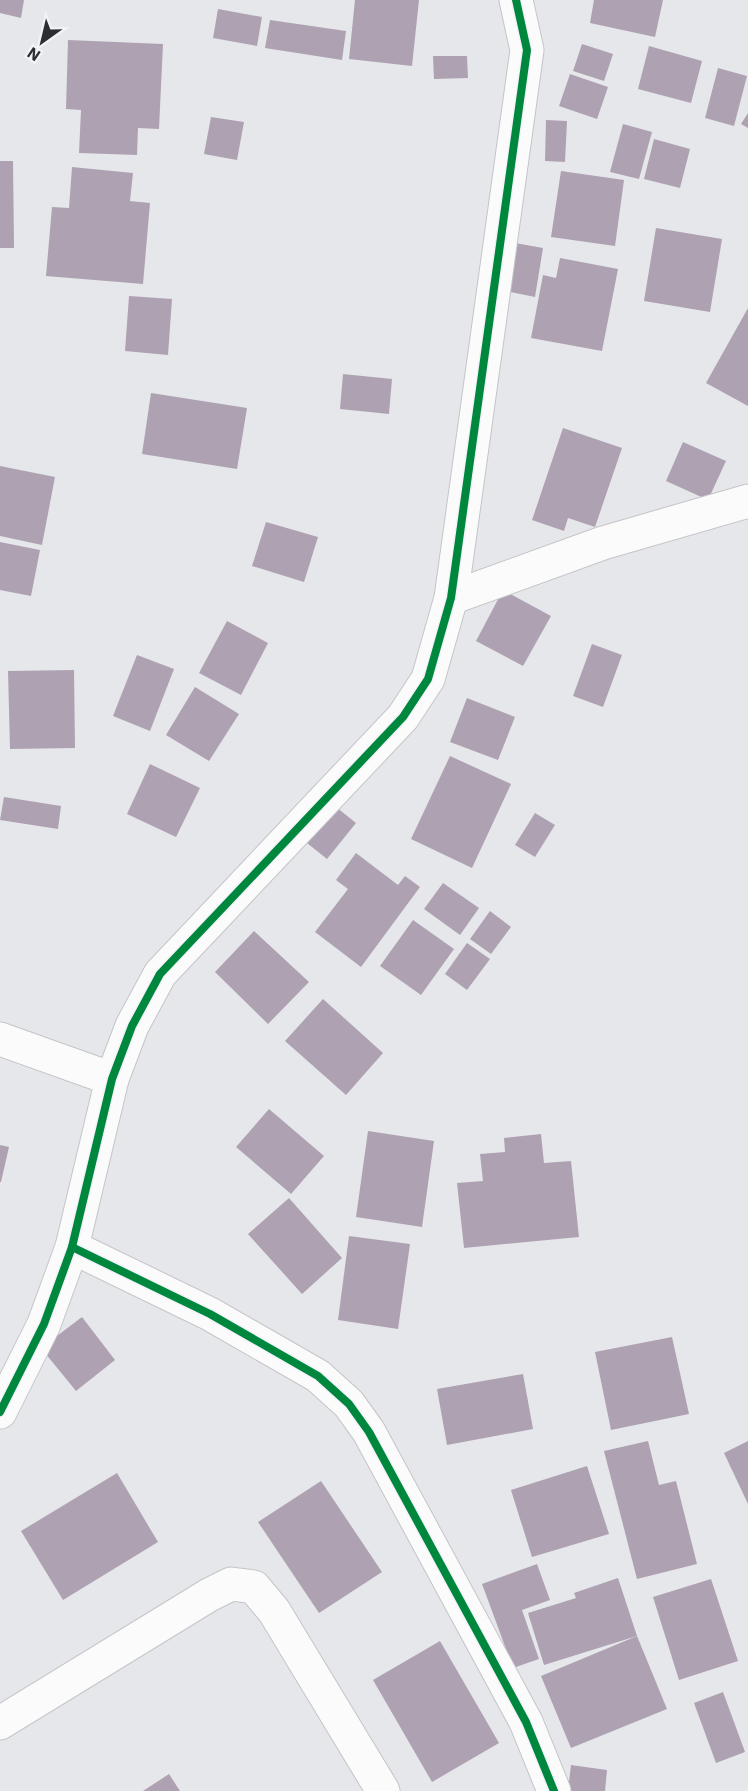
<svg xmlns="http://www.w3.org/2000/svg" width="748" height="1791" font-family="'IBM Plex Sans',sans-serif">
<rect width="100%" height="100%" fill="#e6e7ea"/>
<g fill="#aea2b2">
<polygon points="0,0 24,0 21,18 0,13"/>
<polygon points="355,0 419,0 412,66 349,59"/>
<polygon points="594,0 663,0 655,37 590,23"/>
<polygon points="218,9 262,17 257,46 213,38"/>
<polygon points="270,20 346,31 342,60 265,48"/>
<polygon points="68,40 163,44 159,129 138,128 137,155 79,153 81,110 66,109"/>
<polygon points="582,44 613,54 604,81 573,71"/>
<polygon points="649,46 702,61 691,103 638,89"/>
<polygon points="433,56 467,56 468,78 434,79"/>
<polygon points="718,68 747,76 734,126 705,118"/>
<polygon points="570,74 608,87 597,119 559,106"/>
<polygon points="748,113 748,128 741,124"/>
<polygon points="211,117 244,122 237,160 204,154"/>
<polygon points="546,120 567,121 565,162 545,161"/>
<polygon points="623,124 652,132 639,179 610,172"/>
<polygon points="654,139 690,149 680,188 644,179"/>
<polygon points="0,161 13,161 14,248 0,248"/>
<polygon points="72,167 133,173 130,201 150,203 143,284 46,276 52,207 69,208"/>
<polygon points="561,171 624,180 615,246 551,237"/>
<polygon points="656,228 722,239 710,312 644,301"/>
<polygon points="515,243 543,248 535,297 505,291"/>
<polygon points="560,258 618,269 602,351 531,338 543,275 556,278"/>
<polygon points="129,296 172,299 168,355 125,351"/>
<polygon points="748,308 748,406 706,383"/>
<polygon points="343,374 392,379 389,414 340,409"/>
<polygon points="151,393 247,408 237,469 142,454"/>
<polygon points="563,428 622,448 595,527 568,518 564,531 532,520"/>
<polygon points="683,442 726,461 708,500 666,481"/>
<polygon points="0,466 55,477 42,545 0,536"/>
<polygon points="266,522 318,537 304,582 252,566"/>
<polygon points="0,542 40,550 31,596 0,590"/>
<polygon points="503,590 551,616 523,666 476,641"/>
<polygon points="227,621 268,643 241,695 199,673"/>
<polygon points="592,644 622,655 603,707 573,696"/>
<polygon points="137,655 174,669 150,731 113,716"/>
<polygon points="74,670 75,748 10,749 8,671"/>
<polygon points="195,687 239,714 209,761 166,735"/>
<polygon points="467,698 515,717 498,760 450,742"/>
<polygon points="450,756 511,784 472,868 411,839"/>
<polygon points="150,764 200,788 176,837 127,814"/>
<polygon points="4,797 61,806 58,829 0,820"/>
<polygon points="331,803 356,823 327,859 302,839"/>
<polygon points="535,813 555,825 535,857 515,845"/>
<polygon points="356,853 398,885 405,876 420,887 361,967 315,932 348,889 336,880"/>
<polygon points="443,883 479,908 460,935 424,909"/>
<polygon points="490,911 511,927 491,954 470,939"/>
<polygon points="413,920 454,949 421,995 380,966"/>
<polygon points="254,931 309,982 268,1024 215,972"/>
<polygon points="467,943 490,959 467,990 445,974"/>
<polygon points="323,999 383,1053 346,1095 285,1041"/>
<polygon points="269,1109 324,1156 291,1194 236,1147"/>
<polygon points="368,1131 434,1141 422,1227 356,1217"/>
<polygon points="541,1134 544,1163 571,1161 579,1237 464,1248 457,1183 483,1181 480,1154 505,1152 504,1138"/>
<polygon points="0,1145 9,1147 1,1182 0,1182"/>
<polygon points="289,1198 342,1258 302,1294 248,1234"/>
<polygon points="349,1236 410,1244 398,1329 338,1320"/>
<polygon points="82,1317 115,1360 76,1391 41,1348"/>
<polygon points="672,1337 689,1414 611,1430 595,1352"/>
<polygon points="523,1374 533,1429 447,1445 437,1389"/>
<polygon points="648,1441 659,1485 676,1481 697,1564 637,1579 604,1451"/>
<polygon points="748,1441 748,1504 724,1453"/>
<polygon points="587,1466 609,1534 532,1557 511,1490"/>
<polygon points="117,1473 158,1542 63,1600 21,1531"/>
<polygon points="321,1481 382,1572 319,1613 258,1522"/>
<polygon points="537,1564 550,1600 522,1610 539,1659 513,1668 482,1584"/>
<polygon points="618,1578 637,1636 544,1665 528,1613 576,1598 574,1593"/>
<polygon points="711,1579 738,1661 679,1680 653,1597"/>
<polygon points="637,1636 667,1709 571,1748 541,1676"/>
<polygon points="440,1641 499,1743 432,1782 373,1680"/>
<polygon points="723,1692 745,1752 716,1763 694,1703"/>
<polygon points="571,1765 607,1770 605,1791 568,1791"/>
<polygon points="169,1774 180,1791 143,1791"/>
</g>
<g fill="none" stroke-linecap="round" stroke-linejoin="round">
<g stroke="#c4c5c8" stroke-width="35">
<g id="minor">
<polyline points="451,598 603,543 748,501"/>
<polyline points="0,1039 112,1079"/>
<polyline points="72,1247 210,1314 318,1376 349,1404 369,1432 526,1722 554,1791"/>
<polyline points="0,1412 44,1324 72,1247 112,1079 132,1026 160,974 403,717 428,679 451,598 527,50 516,0"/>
<polyline points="0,1723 209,1595 231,1584 254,1587 274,1611 383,1791"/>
</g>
</g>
<use href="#minor" stroke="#fbfbfc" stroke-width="33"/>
<g stroke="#f2f3f9" stroke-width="11">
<g id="cycleway">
<polyline points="72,1247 210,1314 318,1376 349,1404 369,1432 526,1722 554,1791"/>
<polyline points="0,1412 44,1324 72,1247 112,1079 132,1026 160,974 403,717 428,679 451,598 527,50 516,0"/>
</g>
</g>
<use href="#cycleway" stroke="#00873e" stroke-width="8"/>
</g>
<g transform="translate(42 42) rotate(214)" stroke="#f2f3f9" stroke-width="4.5" paint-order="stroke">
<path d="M0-4.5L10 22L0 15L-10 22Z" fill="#2d2e30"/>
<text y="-9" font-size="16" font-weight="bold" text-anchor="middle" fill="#2d2e30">N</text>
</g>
</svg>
